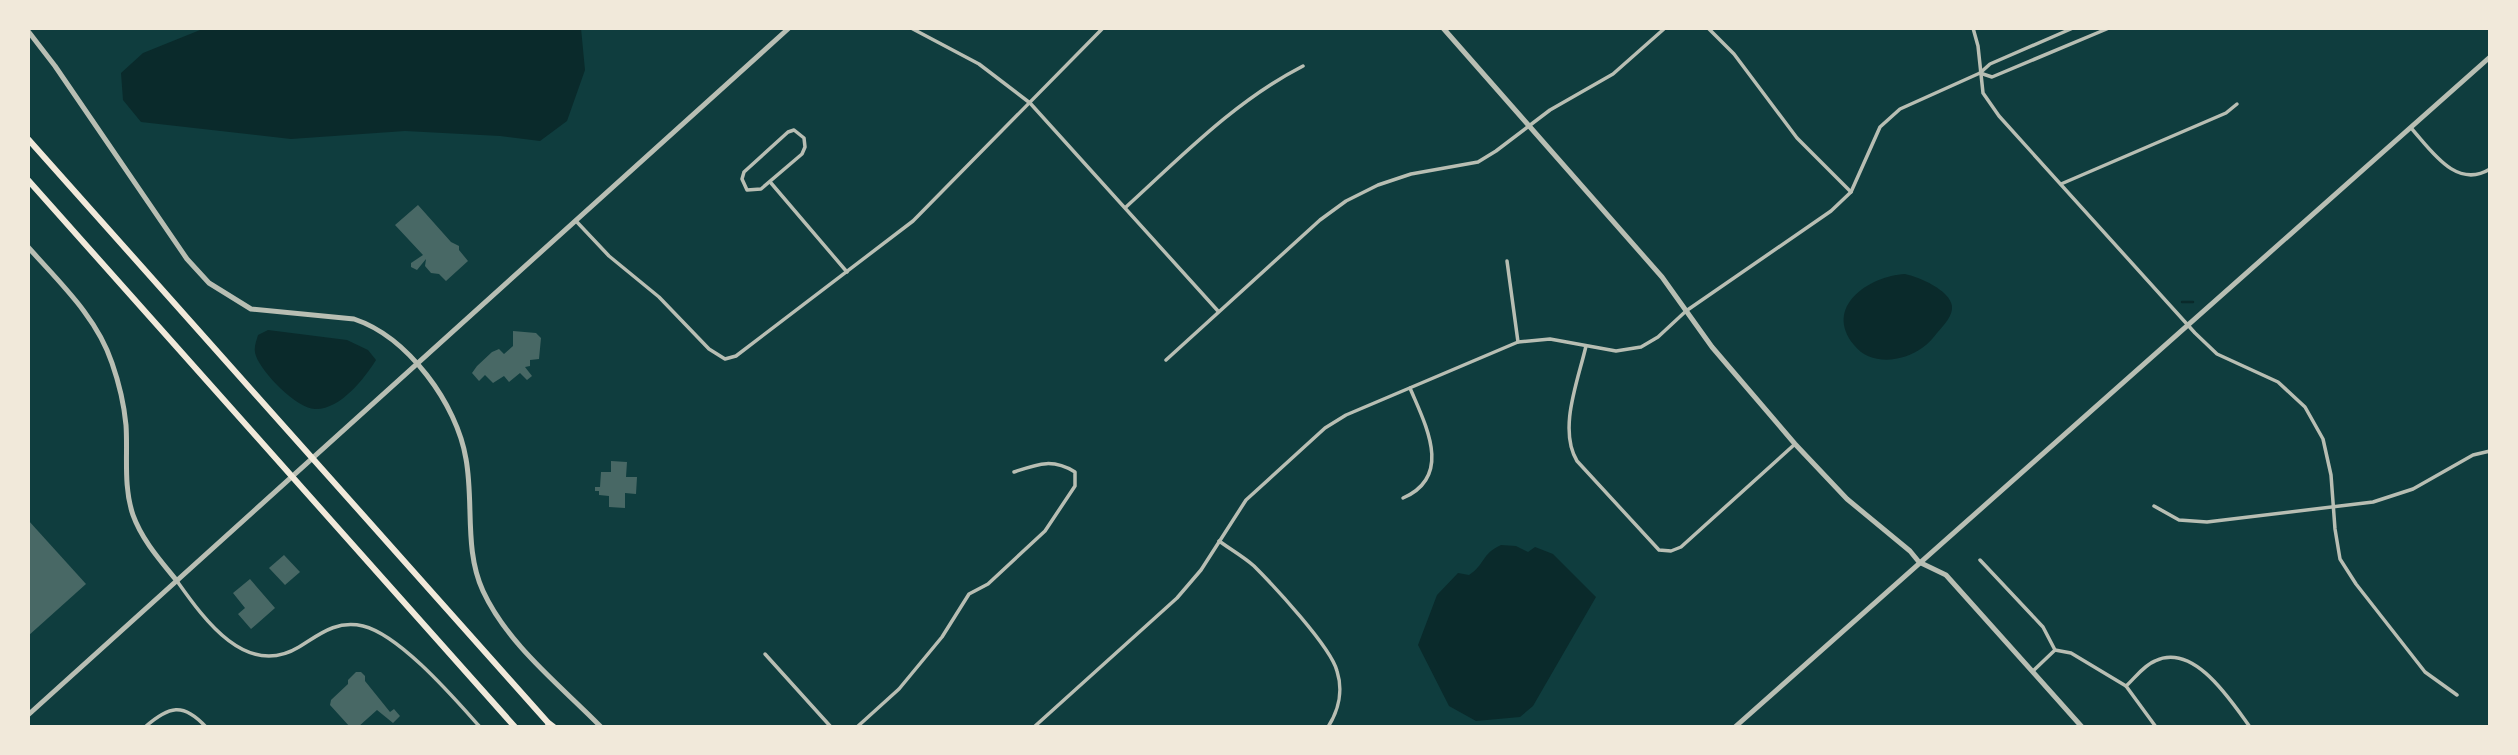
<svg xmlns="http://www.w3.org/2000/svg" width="2518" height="755" font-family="'IBM Plex Sans',sans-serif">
<rect width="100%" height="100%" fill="#0f3d3e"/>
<g fill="#0a2a2b">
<polygon points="205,28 581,28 585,70 567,121 540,141 500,136 405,131 291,139 141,122 123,100 121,73 143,53"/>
<path d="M1905,274C1919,277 1950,290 1952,306C1953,316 1944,325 1937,333C1933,338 1928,344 1922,348C1903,362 1870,366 1854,345C1823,307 1869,276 1905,274Z"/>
<path d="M268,330L347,340L368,350L376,360C364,379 340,410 315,409C296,408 262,373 256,356C253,349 256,342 258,335Z"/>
<path d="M1501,545L1516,546L1528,552L1535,547L1553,554L1596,597L1533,706L1520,717L1476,721L1449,706L1418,645L1437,595L1458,573L1469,575C1485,565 1481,554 1501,545Z"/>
</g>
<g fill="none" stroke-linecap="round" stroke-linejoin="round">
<polyline stroke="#0a2a2b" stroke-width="2.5" points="2182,302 2193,302"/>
</g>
<g fill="#486865">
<polygon points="418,205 451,242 459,246 459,250 468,261 446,281 439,274 431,273 425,266 426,259 417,270 411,267 411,263 423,255 395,225"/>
<polygon points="513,331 536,333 541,338 539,359 530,360 530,366 525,367 532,376 527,380 520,373 509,382 504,376 493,383 485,375 479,381 472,373 477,366 492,352 499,349 504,354 513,346"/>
<polygon points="611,461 627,462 626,477 637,477 636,494 625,493 625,508 609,507 609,496 599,495 599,491 595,491 595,487 600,487 601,472 611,472"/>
<polygon points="28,520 86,584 28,636"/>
<polygon points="284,555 300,572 285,585 269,568"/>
<polygon points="250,579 275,608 251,629 238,614 245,608 233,593"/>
<polygon points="356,672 361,672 365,676 365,681 390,712 394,709 400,716 393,723 377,710 358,727 350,727 330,705 331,700 348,684 348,680"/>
</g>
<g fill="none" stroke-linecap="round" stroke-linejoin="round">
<g stroke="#b8beb3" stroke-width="3.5">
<polyline points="911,28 979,64 1030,103 1218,311"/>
<polyline points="1708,28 1734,54 1797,138 1851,192"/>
<polyline points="1973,28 1978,46 1983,93 1999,116 2195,333 2217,354 2278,382 2305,407 2323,439 2331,475 2335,529 2340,559 2356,584 2425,672 2457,695"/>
<polyline points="1980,73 1992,77 2109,28"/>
<path d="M2411,128C2431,150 2456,190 2490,169"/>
<polygon points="794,130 804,138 805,147 802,154 761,189 747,190 742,179 744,172 788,132"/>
<polyline points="771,183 847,272"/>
<polyline points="2061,184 2226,113 2237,104"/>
<path d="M1126,207C1182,156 1235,101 1303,66"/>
<polyline points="576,221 609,256 659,297 709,349 725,359 736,356 913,221 1103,28"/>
<polyline points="1507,261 1518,342"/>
<path d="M1586,346C1578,381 1558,429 1577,461L1659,550L1671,551L1681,547L1795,444"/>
<polyline points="1166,360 1320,220 1346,201 1378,185 1411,174 1478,162 1496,151 1550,110 1613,74 1665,28"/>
<path d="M1403,498C1454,476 1425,424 1410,388"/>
<polyline points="2154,506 2179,520 2207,522 2373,502 2413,489 2473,455 2490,451"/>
<path d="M1219,541C1230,549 1244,557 1254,566C1273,585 1331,647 1337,671C1343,690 1339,710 1328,727"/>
<polyline points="1980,560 2043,627 2055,650 2071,653 2126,686 2156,727"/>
<path d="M177,581C204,619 246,679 299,647C320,634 336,620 363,626C400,635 454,698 480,727"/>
<polyline points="765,654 831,727"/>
<polyline points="2033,671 2055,650"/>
<path d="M2126,686C2134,679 2144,665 2155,661C2194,642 2231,701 2250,727"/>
<path d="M145,727C169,706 183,702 206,727"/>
<path d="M857,727L899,689L942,637L969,594L988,584L1045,531L1075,486V472C1052,458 1038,464 1014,472"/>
<polyline points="1034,727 1177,598 1201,570 1246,500 1325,428 1346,415 1518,342 1550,339 1616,351 1641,347 1658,337 1686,311 1831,211 1851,192 1880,127 1900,109 1980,73 1990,64 2073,28"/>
</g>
<g stroke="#b8beb3" stroke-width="5">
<polyline points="1443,28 1662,277 1712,347 1795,444 1847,499 1910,551 1919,562 1946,575 2082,727"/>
<path d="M28,31L55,66L187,259L209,283L251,309L354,319C408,337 457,404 466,459C474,503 464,550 483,591C508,645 560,685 601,727"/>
<path d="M28,247C59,282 97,317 112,363C119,383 124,404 126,425C128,454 123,486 133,515C142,540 160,560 177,581"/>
<polyline points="28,715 789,28"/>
<polyline points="1735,727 2490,57"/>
</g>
<g stroke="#f1e9da" stroke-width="6">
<polyline points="28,139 551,726"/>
<polyline points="28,180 515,727"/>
</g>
<polyline stroke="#f1e9da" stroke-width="7" points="549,724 553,727"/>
</g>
<rect width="2518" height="755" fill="none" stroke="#f1e9da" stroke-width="60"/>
</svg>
